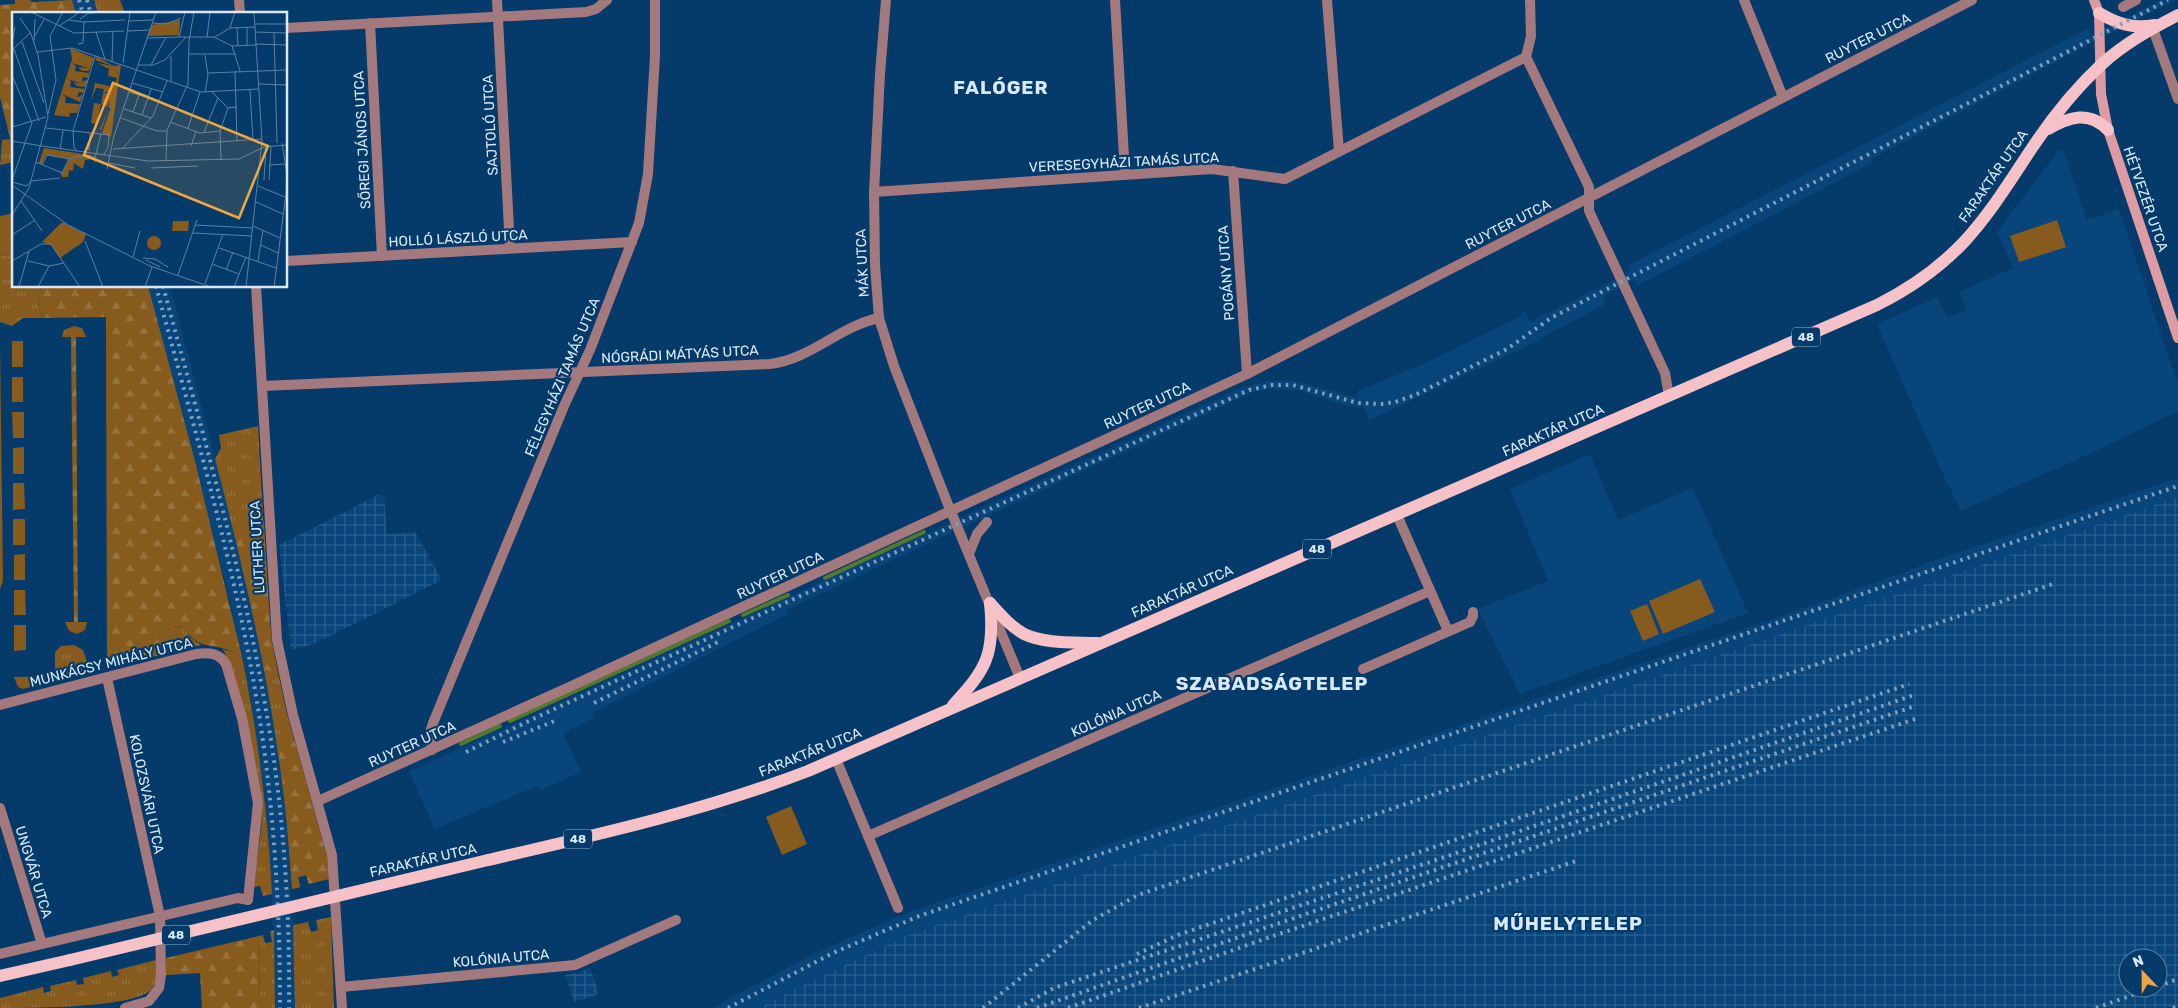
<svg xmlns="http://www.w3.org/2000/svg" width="2178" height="1008" font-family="Rubik,sans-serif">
<defs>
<pattern id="industrial-grid" width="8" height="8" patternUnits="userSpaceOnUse" patternTransform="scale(1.25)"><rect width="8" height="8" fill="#08457b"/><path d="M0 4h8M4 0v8" fill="none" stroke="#2b608f"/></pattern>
<pattern id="grass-tufts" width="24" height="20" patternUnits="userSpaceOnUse" patternTransform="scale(1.25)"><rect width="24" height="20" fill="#875b1d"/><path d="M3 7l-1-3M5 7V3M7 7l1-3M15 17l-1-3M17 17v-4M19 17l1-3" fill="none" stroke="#97733f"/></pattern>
<pattern id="forest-firs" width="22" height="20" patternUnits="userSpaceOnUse" patternTransform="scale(1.25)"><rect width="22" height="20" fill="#875b1d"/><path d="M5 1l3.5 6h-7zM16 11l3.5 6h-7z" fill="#97733f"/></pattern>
<pattern id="park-crowns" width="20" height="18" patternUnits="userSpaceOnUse" patternTransform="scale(1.25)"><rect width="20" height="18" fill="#875b1d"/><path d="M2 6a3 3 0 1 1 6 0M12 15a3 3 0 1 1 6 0" fill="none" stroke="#97733f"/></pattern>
</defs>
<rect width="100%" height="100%" fill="#053b6a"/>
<g fill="#08457b">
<polygon points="72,0 94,0 98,14 76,14"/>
<polygon points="2161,0 2174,0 1871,159 1872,163 1637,286 1634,280 1603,297 1606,304 1539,339 1538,341 1369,420 1364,408 1344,405 1298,390 1269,389 1253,392 786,610 788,614 592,713 594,718 563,733 581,772 541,790 537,786 435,829 409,772 1241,388 1268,381 1294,381 1359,398 1357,391 1421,365 1519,317 1524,311 1530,322 1630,272 1627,266 2089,28 2090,36"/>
<polygon points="2063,149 2087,220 2119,209 2178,384 2178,411 2094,452 1961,511 1941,470 1877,324 1937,297 1948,318 1966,310 1959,292 2013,268 1997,232 2058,151"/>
<polygon points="148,286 170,286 237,543 265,669 277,738 288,838 295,966 295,1008 275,1008 275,954 265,801 250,697 230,601"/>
<polygon points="1590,454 1618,520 1693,488 1748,613 1520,694 1478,609 1548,581 1510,489"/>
<polygon points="2178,478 2178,497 908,935 787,993 760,1008 712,1008 807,957 906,913 1813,605 1905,572 1927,563"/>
</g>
<g fill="url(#industrial-grid)" fill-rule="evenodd">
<polygon points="378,495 384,497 387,534 415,532 442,580 314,644 291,650 279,545"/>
<path d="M2178,497V1008H760L787,993L908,935ZM2128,958H2158V988H2128Z"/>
<polygon points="590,968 599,994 574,1002 565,975 578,973"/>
</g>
<g fill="url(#grass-tufts)">
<polygon points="94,0 120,0 125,14 98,14"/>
<polygon points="10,139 14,162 0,165 2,140"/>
<polygon points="14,253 14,286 41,286 38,304 43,318 23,318 12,326 0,322 0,256"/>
<path d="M258,426L266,569L272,645L287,714L327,857L309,884L306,875L298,877L300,887L292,889C284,742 252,600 215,459L221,448L219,435Z"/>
<polygon points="183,626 190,637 201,645 156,656 161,630"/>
<polygon points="61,646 74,645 83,650 88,665 83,665 81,673 23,689 18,687 14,677 55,676 55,652"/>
<path d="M222,649L233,652L242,657C258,736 268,814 272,894L263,896L260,886L254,887C256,861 263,829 262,803C261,782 234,659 222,649Z"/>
<polygon points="331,917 334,1008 295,1008 293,925 308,922 311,932 318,930 316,920"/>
<polygon points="274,930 275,1008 260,1008 259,936 263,935 265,943 272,942 270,931"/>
<path d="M156,960C156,970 158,982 151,990C132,1008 31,1008 0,1008V998L43,987L44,993L51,991L50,986L76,980L77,985L84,984L83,978L111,971L112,977L119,975L117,970Z"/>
</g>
<g fill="url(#forest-firs)">
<polygon points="15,0 30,0 32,2 72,0 76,14 14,14 14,155 0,97 0,5 15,4"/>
<path d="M41,286H148L195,461L242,657C238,655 235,653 231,651C207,642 200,651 182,626L161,630L156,656C138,661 125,666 107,661L106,317L43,318L38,304Z"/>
<polygon points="74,326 82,328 86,337 76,337 78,622 87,622 85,630 77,634 69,631 65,622 74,622 71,337 62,337 64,330"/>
<path d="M254,513L264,522L270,632L277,669L272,672L265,669L237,543L238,533L241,529C241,520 245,515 254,513Z"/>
<polygon points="279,734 285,734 295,742 327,857 329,879 309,884 306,875 298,877 300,887 292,889 286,812 277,738"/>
<polygon points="259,936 260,1008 202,1008 200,973 166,975 166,958"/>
</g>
<polygon fill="url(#park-crowns)" points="0,342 3,581 0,589"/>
<g fill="#875b1d">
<polygon points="14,213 14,253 0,256 0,216"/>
<polygon points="2057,220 2066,247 2019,262 2010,236"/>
<rect x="12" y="341" width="11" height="26"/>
<rect x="12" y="377" width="11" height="25"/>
<polygon points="12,412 24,412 24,438 13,438"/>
<polygon points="24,447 24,474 13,474 13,448"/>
<polygon points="13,483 24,483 25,509 13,510"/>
<rect x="13" y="519" width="12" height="26"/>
<polygon points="25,554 25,580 14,580 14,555"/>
<polygon points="1700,579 1715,612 1663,634 1649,601"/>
<polygon points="14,590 25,590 26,615 14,615"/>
<polygon points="1647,604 1659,634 1643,641 1630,611"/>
<polygon points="14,625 26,625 26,650 14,651"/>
<polygon points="791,806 807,844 782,855 766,817"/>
</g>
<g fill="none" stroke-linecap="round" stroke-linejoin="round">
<g stroke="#547a28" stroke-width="4">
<polyline points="825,578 924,532"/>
<polyline points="743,615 788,595"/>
<polyline points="510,721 729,621"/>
<polyline points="461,744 500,726"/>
</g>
<g stroke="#a4797e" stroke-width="10">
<polyline points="239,0 240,14"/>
<polyline points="497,0 510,248"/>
<polyline points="886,0 880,74 874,192 875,265 879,318 894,366 947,502 1020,678"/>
<polyline points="1115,0 1125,174"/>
<polyline points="1327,0 1339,151"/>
<polyline points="1530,0 1531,36 1526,57 1589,187 1589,211 1665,373 1669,396"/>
<polyline points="1744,0 1783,97"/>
<polyline points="2123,7 2136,0"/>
<polyline points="370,23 382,256"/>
<polyline points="286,28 586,12 596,9 607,0"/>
<polyline points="2153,29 2178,99"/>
<polyline points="1233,171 1247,374"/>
<polyline points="874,192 1212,169 1285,179 1526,57"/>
<polyline points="286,261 632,242"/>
<polyline points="256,286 277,640 293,715 332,855 342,1008"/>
<path d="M262,386L770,364C811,359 840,326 879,318"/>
<polyline points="1397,515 1448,631"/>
<polyline points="969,554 977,534 987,522"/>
<polyline points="1363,669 1470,622 1473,616 1473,612"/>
<polyline points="107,678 160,916 161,975 159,988 149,1001 125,1008"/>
<path d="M0,705L196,654C209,652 219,653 226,664L242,718L258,803L248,900L238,898L0,954"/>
<polyline points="432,750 430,733 433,723 564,406 590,350 639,223 648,174 655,56 655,0"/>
<polyline points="836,759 898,908"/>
<polyline points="318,801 567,688 1247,374 1972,0"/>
<polyline points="0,808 42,944"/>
<polyline points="868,836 1430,591"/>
<polyline points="341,987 575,965 676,920"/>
</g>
<polyline stroke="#df9ba4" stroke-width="10" points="2094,0 2099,13 2101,94 2108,130 2178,338"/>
<g stroke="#f6c2c7" stroke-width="12">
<path d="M2099,13C2118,24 2133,29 2155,25"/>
<path d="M2048,129C2069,117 2089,110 2108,130"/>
<path d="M990,603C1000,614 1010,626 1024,634C1045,644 1074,642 1097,643"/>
<path d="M953,705C987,669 995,653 990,603"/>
<path d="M488,860C596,835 704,811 808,771L1877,305C1909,289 1938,269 1963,243C1990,214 2010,181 2032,148C2052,118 2075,89 2102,64C2125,43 2151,29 2178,15"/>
<polyline points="0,976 70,960"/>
</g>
<g stroke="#80a0be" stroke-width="4" stroke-dasharray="2.5 5" stroke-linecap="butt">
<polyline points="79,0 83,14"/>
<polyline points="87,0 91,14"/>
<path d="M156,286C193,425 235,565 258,708C274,807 280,907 280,1008"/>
<path d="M163,286C202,431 244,575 268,722C284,816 290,913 289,1008"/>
<polyline points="594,703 720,641"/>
<polyline points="503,742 557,720"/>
<polyline points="466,752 537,717 1249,390 1272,385 1293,385 1358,403 1381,404 1395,402 1415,395 1507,349 1551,318 2168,0"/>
<polyline points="1137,954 1178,935 1909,684"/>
<polyline points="2158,986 2178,979"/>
<polyline points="728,1008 833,953 919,916 2178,486"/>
<polyline points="983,1008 1093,920 1138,895 2056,583"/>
<polyline points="1018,1008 1054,988 1436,860 1914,695"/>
<polyline points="1037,1008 1262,929 1915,706"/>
<polyline points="1068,1008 1276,935 1918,718"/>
<polyline points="1139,1008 1576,861"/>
<polyline points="2096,1008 2152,988"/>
<polyline points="2173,1008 2178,1006"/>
</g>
<polyline stroke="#f6c2c7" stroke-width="12" points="70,960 488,860"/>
</g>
<g text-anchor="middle" stroke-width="4.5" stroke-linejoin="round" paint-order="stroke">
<g fill="#053b6a" stroke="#99b5cf" stroke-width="1">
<rect x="1792" y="327.5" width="28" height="19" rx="4"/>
<rect x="1303" y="539.5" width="28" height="19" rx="4"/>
<rect x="564" y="829.5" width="28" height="19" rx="4"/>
<rect x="162" y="925.5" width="28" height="19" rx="4"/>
</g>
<g font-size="12" font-weight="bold" fill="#d9e9fa">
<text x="1806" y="341">48</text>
<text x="1317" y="553">48</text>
<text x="578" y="843">48</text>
<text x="176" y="939">48</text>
</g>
<g font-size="14" fill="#d9e9fa" stroke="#053b6a">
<text transform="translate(1868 38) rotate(-27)" y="5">RUYTER UTCA</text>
<text transform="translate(490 125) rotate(-93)" y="5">SAJTOLÓ UTCA</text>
<text transform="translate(362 140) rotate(-93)" y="5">SŐREGI JÁNOS UTCA</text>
<text transform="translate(1124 162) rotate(-3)" y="5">VERESEGYHÁZI TAMÁS UTCA</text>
<text transform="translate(1993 176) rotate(-55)" y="5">FARAKTÁR UTCA</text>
<text transform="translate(2146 199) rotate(71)" y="5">HÉTVEZÉR UTCA</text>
<text transform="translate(1508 224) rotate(-27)" y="5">RUYTER UTCA</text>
<text transform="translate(458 238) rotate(-3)" y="5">HOLLÓ LÁSZLÓ UTCA</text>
<text transform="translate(862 263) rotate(-93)" y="5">MÁK UTCA</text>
<text transform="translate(1226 273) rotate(-94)" y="5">POGÁNY UTCA</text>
<text transform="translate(680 354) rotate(-3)" y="5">NÓGRÁDI MÁTYÁS UTCA</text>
<text transform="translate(562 377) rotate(-67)" y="5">FÉLEGYHÁZI TAMÁS UTCA</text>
<text transform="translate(1147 405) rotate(-25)" y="5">RUYTER UTCA</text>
<text transform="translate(1553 430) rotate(-24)" y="5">FARAKTÁR UTCA</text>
<text transform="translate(257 547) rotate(-93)" y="5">LUTHER UTCA</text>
<text transform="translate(780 575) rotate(-25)" y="5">RUYTER UTCA</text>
<text transform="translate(1182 591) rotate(-24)" y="5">FARAKTÁR UTCA</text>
<text transform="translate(111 662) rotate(-14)" y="5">MUNKÁCSY MIHÁLY UTCA</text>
<text transform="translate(1116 713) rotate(-24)" y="5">KOLÓNIA UTCA</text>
<text transform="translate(412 744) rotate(-24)" y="5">RUYTER UTCA</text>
<text transform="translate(810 752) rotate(-22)" y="5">FARAKTÁR UTCA</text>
<text transform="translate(147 794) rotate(78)" y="5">KOLOZSVÁRI UTCA</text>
<text transform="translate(423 860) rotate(-13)" y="5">FARAKTÁR UTCA</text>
<text transform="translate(34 872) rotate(73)" y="5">UNGVÁR UTCA</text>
<text transform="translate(501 958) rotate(-5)" y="5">KOLÓNIA UTCA</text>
</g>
<g font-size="19" font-weight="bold" letter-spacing="1" fill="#d9e9fa" stroke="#053b6a">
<text x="1001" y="94">FALÓGER</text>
<text x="1272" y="690">SZABADSÁGTELEP</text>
<text x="1568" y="930">MŰHELYTELEP</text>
</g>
</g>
<g transform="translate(12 12)">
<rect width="275" height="275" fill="#053b6a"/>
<path d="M58,36L82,46L77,59H70L66,55L76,56L60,51L64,54L63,59L77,61L76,66L71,65L70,70L76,67L73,75L65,74L61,70L72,72L55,67L59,69L58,75L73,77L71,81L67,80L65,86L71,82L68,90L50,82L54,85L53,91L68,92L65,101H58L57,105L42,103L60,47ZM85,45L102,54L109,53L106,73L103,72L105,66L96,64L97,57L85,51L101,54L83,48ZM83,71L97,74V80H92L99,83L95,95L89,92L92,77L84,76L79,89ZM32,136L84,144L72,145L84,147L82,152V147L73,148L71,157L62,151L61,159L57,158L56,165H50V160L38,155L51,160L57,147H62L34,143L30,152L27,151Z" fill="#875b1d"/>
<path d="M99,71L106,73L99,125L90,121L99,96H97L89,118L88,117L97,96Z" fill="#875b1d"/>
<path d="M168,8L167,23L136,24L140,13ZM89,92L85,112L79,111L82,91ZM161,209H177L176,219H160ZM50,210L74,222L71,230L48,246L39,233L30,230Z" fill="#875b1d"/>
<path d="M135 231a7 7 0 1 1 14 0a7 7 0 1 1-14 0Z" fill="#875b1d"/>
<path fill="none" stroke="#5a81a4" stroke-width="1" d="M19,0L62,21L112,19M68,7L77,1L94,0M56,8L72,10L71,31L66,32M116,9L141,8M72,10L113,8M140,11L154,12L169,6M243,12H275M47,14L68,0M225,15L226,34M235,15V33M218,16L223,0M115,19L138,18M84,20L93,47M243,20L275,21M262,21L265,131M23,24L32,7M167,25H202L220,34L244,33M195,25L198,0M203,25L218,16L243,15M135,26L167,25L173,0M22,29L23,7M10,30L32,91M0,31L3,15M244,32L275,33M220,34L228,59M2,37L27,109M0,38L18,21M25,40L60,36L189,80L247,77M177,42H224M100,50L101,20M111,51L118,0M126,53H141L153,48L174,25M139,53L154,25M223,59L225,129M196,61L275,58M0,63L20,111M159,70V44M120,71L151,80M247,72L275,73M238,78L241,128M117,80L148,89M193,80L196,63L193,43M200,80L216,96L225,95M112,97L139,106M121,100L127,83M36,102L44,68L38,24L51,0M130,103L139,77M109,106L145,119H155M158,110L188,121L208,119M0,115L34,105M34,116L97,123L96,136L92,142M176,116L188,80M192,120L206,86M0,129L30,134M270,131L275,163M30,134L136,149L227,147L252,135L275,133M179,134L184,119M48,137L51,119M101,137L250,127M110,137L141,104L155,69M65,138L62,136L61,119L83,44M77,139L78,121M209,147L208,119L216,96M154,149L155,118L176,72L177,29L182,0M24,150L50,161M97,151L123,156M30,153L35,143L57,147L65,144L83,146L89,122M257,153L273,152M139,156L186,154M95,157L102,124L144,0M49,163L57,147M0,168L20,111M252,168L254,135M257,168L259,134M0,170L15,174L19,169L48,166M0,173L14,183M246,174L273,185M14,183L56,213L138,254L199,275M9,189L30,219M244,190L271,202M0,203L17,176L36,105L26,43L19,22L8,6M183,213L241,216M241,214L268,226M181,221L240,224M0,223L23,208M73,229L91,275M249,233L266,241M207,236L264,256M121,245L128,219M131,246L143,247L156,255M134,248L148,255M0,249L29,232H39L68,275M16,249L37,254L52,251M246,249L251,218M200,252L227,262M214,258L221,240M166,263L185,208M193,272L211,222M7,275L17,239M26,275L37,254M133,275L140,255M222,275L234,245M234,275L250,129L242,0M262,275L275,174"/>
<path fill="#f0a63f" fill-opacity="0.15" stroke="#f0a63f" stroke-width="2.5" d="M101,71L256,134L227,206L72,143Z"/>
<rect width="275" height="275" fill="none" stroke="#d9e9fa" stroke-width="2.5"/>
</g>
<g transform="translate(2143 973) rotate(338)"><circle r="24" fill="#053b6a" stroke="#5a81a4"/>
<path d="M0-4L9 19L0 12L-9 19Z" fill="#f0a63f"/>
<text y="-8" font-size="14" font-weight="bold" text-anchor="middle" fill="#d9e9fa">N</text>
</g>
</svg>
